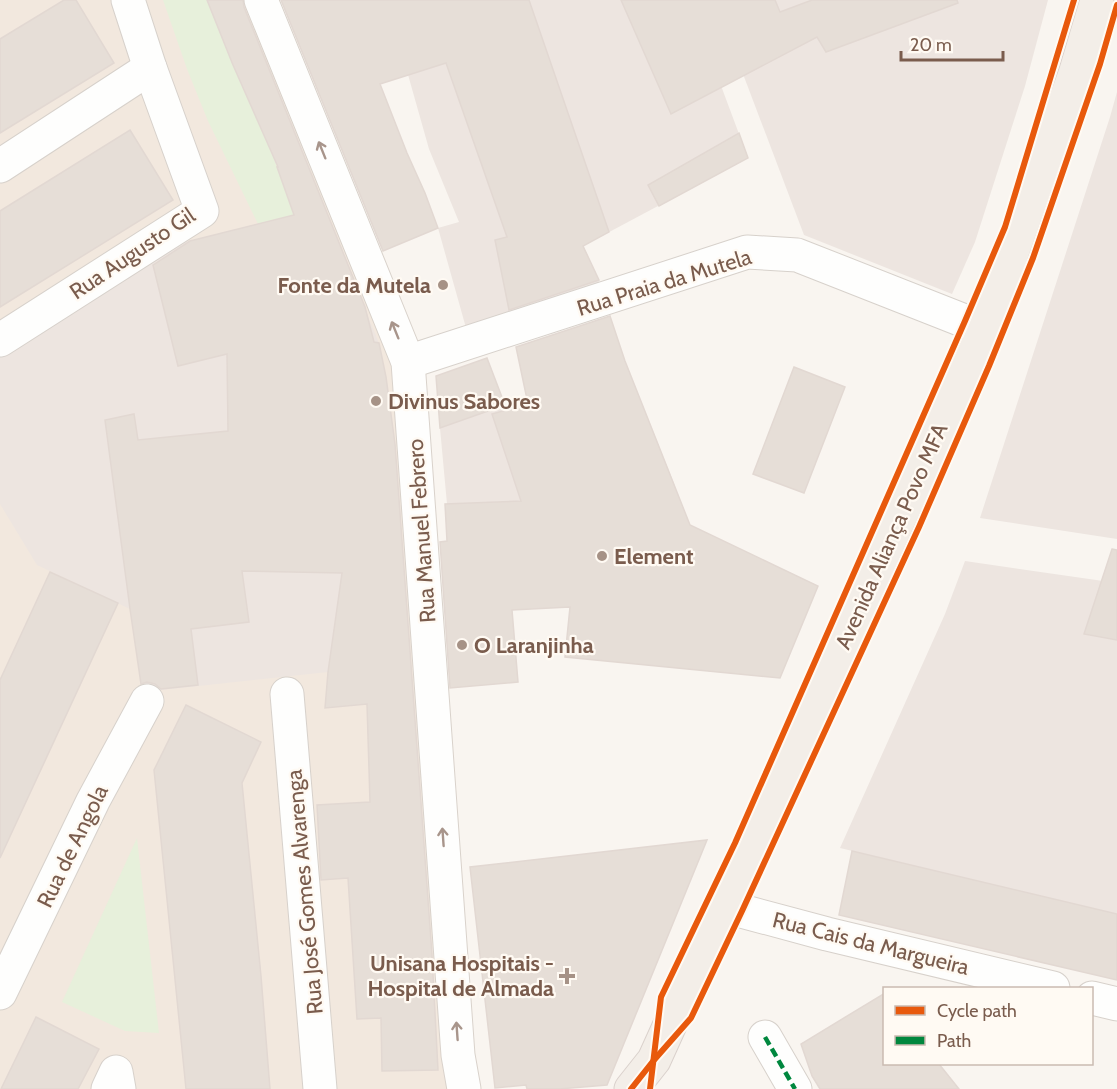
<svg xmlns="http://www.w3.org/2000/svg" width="1117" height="1089" font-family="Cabin,sans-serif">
<rect width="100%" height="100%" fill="#f9f5f0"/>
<polygon fill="#f2e8de" points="0,0 262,0 410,355 466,1089 0,1089"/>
<g fill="#ede5e0">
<polygon points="389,0 689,0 748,158 583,246 601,286 468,335 438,228 459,222 429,149 390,11"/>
<polygon points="715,0 1048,0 1025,86 975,242 952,294 804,235"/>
<polygon points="1117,92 1117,539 980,518 1110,117"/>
<polygon points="273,220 311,333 367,314 379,343 386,377 344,557 328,672 143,692 130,609 37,565 0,504 0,347 149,251"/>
<polygon points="625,361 675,486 517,501 447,504 440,428"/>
<polygon points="965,561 1117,583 1117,914 840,848 945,614"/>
</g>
<g fill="#e7f0db">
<polygon points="163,0 207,0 233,65 268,143 277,167 295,194 302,218 276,231 273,220 258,224 208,121 187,69"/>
<polygon points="137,838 159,1033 125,1031 62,1002"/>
</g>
<g fill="#e6ded7" stroke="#e2d8d2" stroke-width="1.5">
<polygon points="64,0 76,0 114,63 0,133 0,39"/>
<polygon points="207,0 243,0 244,7 365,307 374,342 379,343 386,377 395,444 432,955 438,1070 382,1071 381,1018 357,1019 348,878 321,880 317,805 370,802 367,704 325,708 328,672 342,573 242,571 249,622 191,629 198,685 161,689 155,684 147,682 141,684 130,609 105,420 134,414 138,440 228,431 227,354 178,366 153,265 190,241 294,215 277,167 278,167 233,65"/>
<polygon points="281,0 529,0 609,232 583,246 599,280 509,310 495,240 507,237 446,63 380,84 407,153 425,193 438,228 383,251"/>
<polygon points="621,0 775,0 780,12 812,0 957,0 958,3 826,52 817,37 671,114"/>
<polygon points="130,130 173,200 0,307 0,211"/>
<polygon points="739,133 748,158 659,206 648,185"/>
<polygon points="610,316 625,361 690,525 818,586 780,678 565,657 570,607 512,610 518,682 450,688 440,542 447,541 445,504 521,501 492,414 528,404 516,347"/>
<polygon points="487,358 505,405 440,428 436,376"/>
<polygon points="794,367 845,387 804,493 753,474"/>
<polygon points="1112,549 1117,550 1117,640 1084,634"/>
<polygon points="50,572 118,603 0,858 0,680"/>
<polygon points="186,705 261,742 242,783 261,976 270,1089 186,1089 154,770"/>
<polygon points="707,840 607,1085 559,1089 527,1089 526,1085 495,1088 470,867"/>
<polygon points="852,851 1117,914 1117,980 839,915"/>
<polygon points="885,993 885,1064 939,1064 959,1089 820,1089 812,1076 801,1044"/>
<polygon points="36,1017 99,1049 78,1089 1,1089"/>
</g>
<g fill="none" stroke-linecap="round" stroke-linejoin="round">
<g stroke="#d7d1cb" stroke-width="35">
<g id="street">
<polyline points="0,166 150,68"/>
<polyline points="0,340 202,211 150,68 128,0"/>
<polyline points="408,362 747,252 797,255 985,329"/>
<polyline points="287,694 320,1089"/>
<polyline points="723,906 827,934 1053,988"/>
<polyline points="0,993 93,801 147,701"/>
<polyline points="1092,998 1117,1004"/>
<polyline points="765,1037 795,1089"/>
<polyline points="108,1089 116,1072 119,1089"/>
</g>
</g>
<g stroke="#d9d2cb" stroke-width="35">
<polyline id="secondary" points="261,0 408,362 458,1055 464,1089"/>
</g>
<g stroke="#dad1cc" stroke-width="35">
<polyline id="primary" points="631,1089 654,1060 985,329 1076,71 1097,0"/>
</g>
<use href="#street" stroke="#fefefd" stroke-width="33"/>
<use href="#secondary" stroke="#fefefd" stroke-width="33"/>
<use href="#primary" stroke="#f3eee8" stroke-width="33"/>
<polyline stroke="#00873e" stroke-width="4.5" stroke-dasharray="9 4.5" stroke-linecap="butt" points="765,1037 795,1089"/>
<g stroke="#fffaf3" stroke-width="10">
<g id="cycleway">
<polyline points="631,1089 654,1060 691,1018 742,911 919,527 989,366 1033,258 1100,64 1117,5"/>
<polyline points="650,1089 661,997 735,843 965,321 1005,227 1074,0"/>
</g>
</g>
<use href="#cycleway" stroke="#e8590c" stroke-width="6"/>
</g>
<defs><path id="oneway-shaft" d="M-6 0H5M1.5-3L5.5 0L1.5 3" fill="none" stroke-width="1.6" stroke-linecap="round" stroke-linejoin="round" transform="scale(1.5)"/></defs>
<g stroke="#a8958b">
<use href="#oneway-shaft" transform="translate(322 150) rotate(-112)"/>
<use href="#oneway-shaft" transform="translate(395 330) rotate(-112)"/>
<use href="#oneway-shaft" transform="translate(443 837) rotate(-94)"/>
<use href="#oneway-shaft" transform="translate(457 1031) rotate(-94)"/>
</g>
<g fill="#a69286" stroke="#fffaf3" stroke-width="2">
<circle cx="443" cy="285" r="6"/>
<circle cx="376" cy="401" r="6"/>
<circle cx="602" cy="556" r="6"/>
<circle cx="462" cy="645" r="6"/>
<path d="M564 967h6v6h6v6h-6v6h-6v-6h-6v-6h6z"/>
</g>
<g text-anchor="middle" stroke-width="4.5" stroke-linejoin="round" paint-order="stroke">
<g font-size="22" fill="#7a5c4d" stroke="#fffaf3">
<text transform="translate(132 253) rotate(-34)" y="8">Rua Augusto Gil</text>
<text transform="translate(664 282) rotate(-17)" y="8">Rua Praia da Mutela</text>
<text transform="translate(421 531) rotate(-94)" y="8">Rua Manuel Febrero</text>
<text transform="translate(891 536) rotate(-66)" y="8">Avenida Aliança Povo MFA</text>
<text transform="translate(72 846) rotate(-64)" y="8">Rua de Angola</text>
<text transform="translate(304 892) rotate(-95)" y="8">Rua José Gomes Alvarenga</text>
<text transform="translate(871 943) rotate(14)" y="8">Rua Cais da Margueira</text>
</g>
<g font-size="22" font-weight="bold" fill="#7a5c4d" stroke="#fffaf3" text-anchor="start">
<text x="431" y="293" text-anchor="end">Fonte da Mutela</text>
<text x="388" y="409">Divinus Sabores</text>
<text x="614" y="564">Element</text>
<text x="474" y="653">O Laranjinha</text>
<text x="554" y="971" text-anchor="end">Unisana Hospitais -<tspan x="554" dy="25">Hospital de Almada</tspan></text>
</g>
</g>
<rect x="883" y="987" width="210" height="78" fill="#fffaf3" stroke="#cabbb1" stroke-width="1.5"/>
<rect x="895" y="1006" width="30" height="9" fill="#e8590c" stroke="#cabbb1" stroke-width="1.5"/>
<text x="937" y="1017" font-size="18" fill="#7a5c4d">Cycle path</text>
<rect x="895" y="1036" width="30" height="9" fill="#00873e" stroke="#cabbb1" stroke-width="1.5"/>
<text x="937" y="1047" font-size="18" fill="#7a5c4d">Path</text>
<path d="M901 51v9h102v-9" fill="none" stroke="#7a5c4d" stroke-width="3"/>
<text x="910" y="51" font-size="18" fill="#7a5c4d" stroke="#fffaf3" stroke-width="4.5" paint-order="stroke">20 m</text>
</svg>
